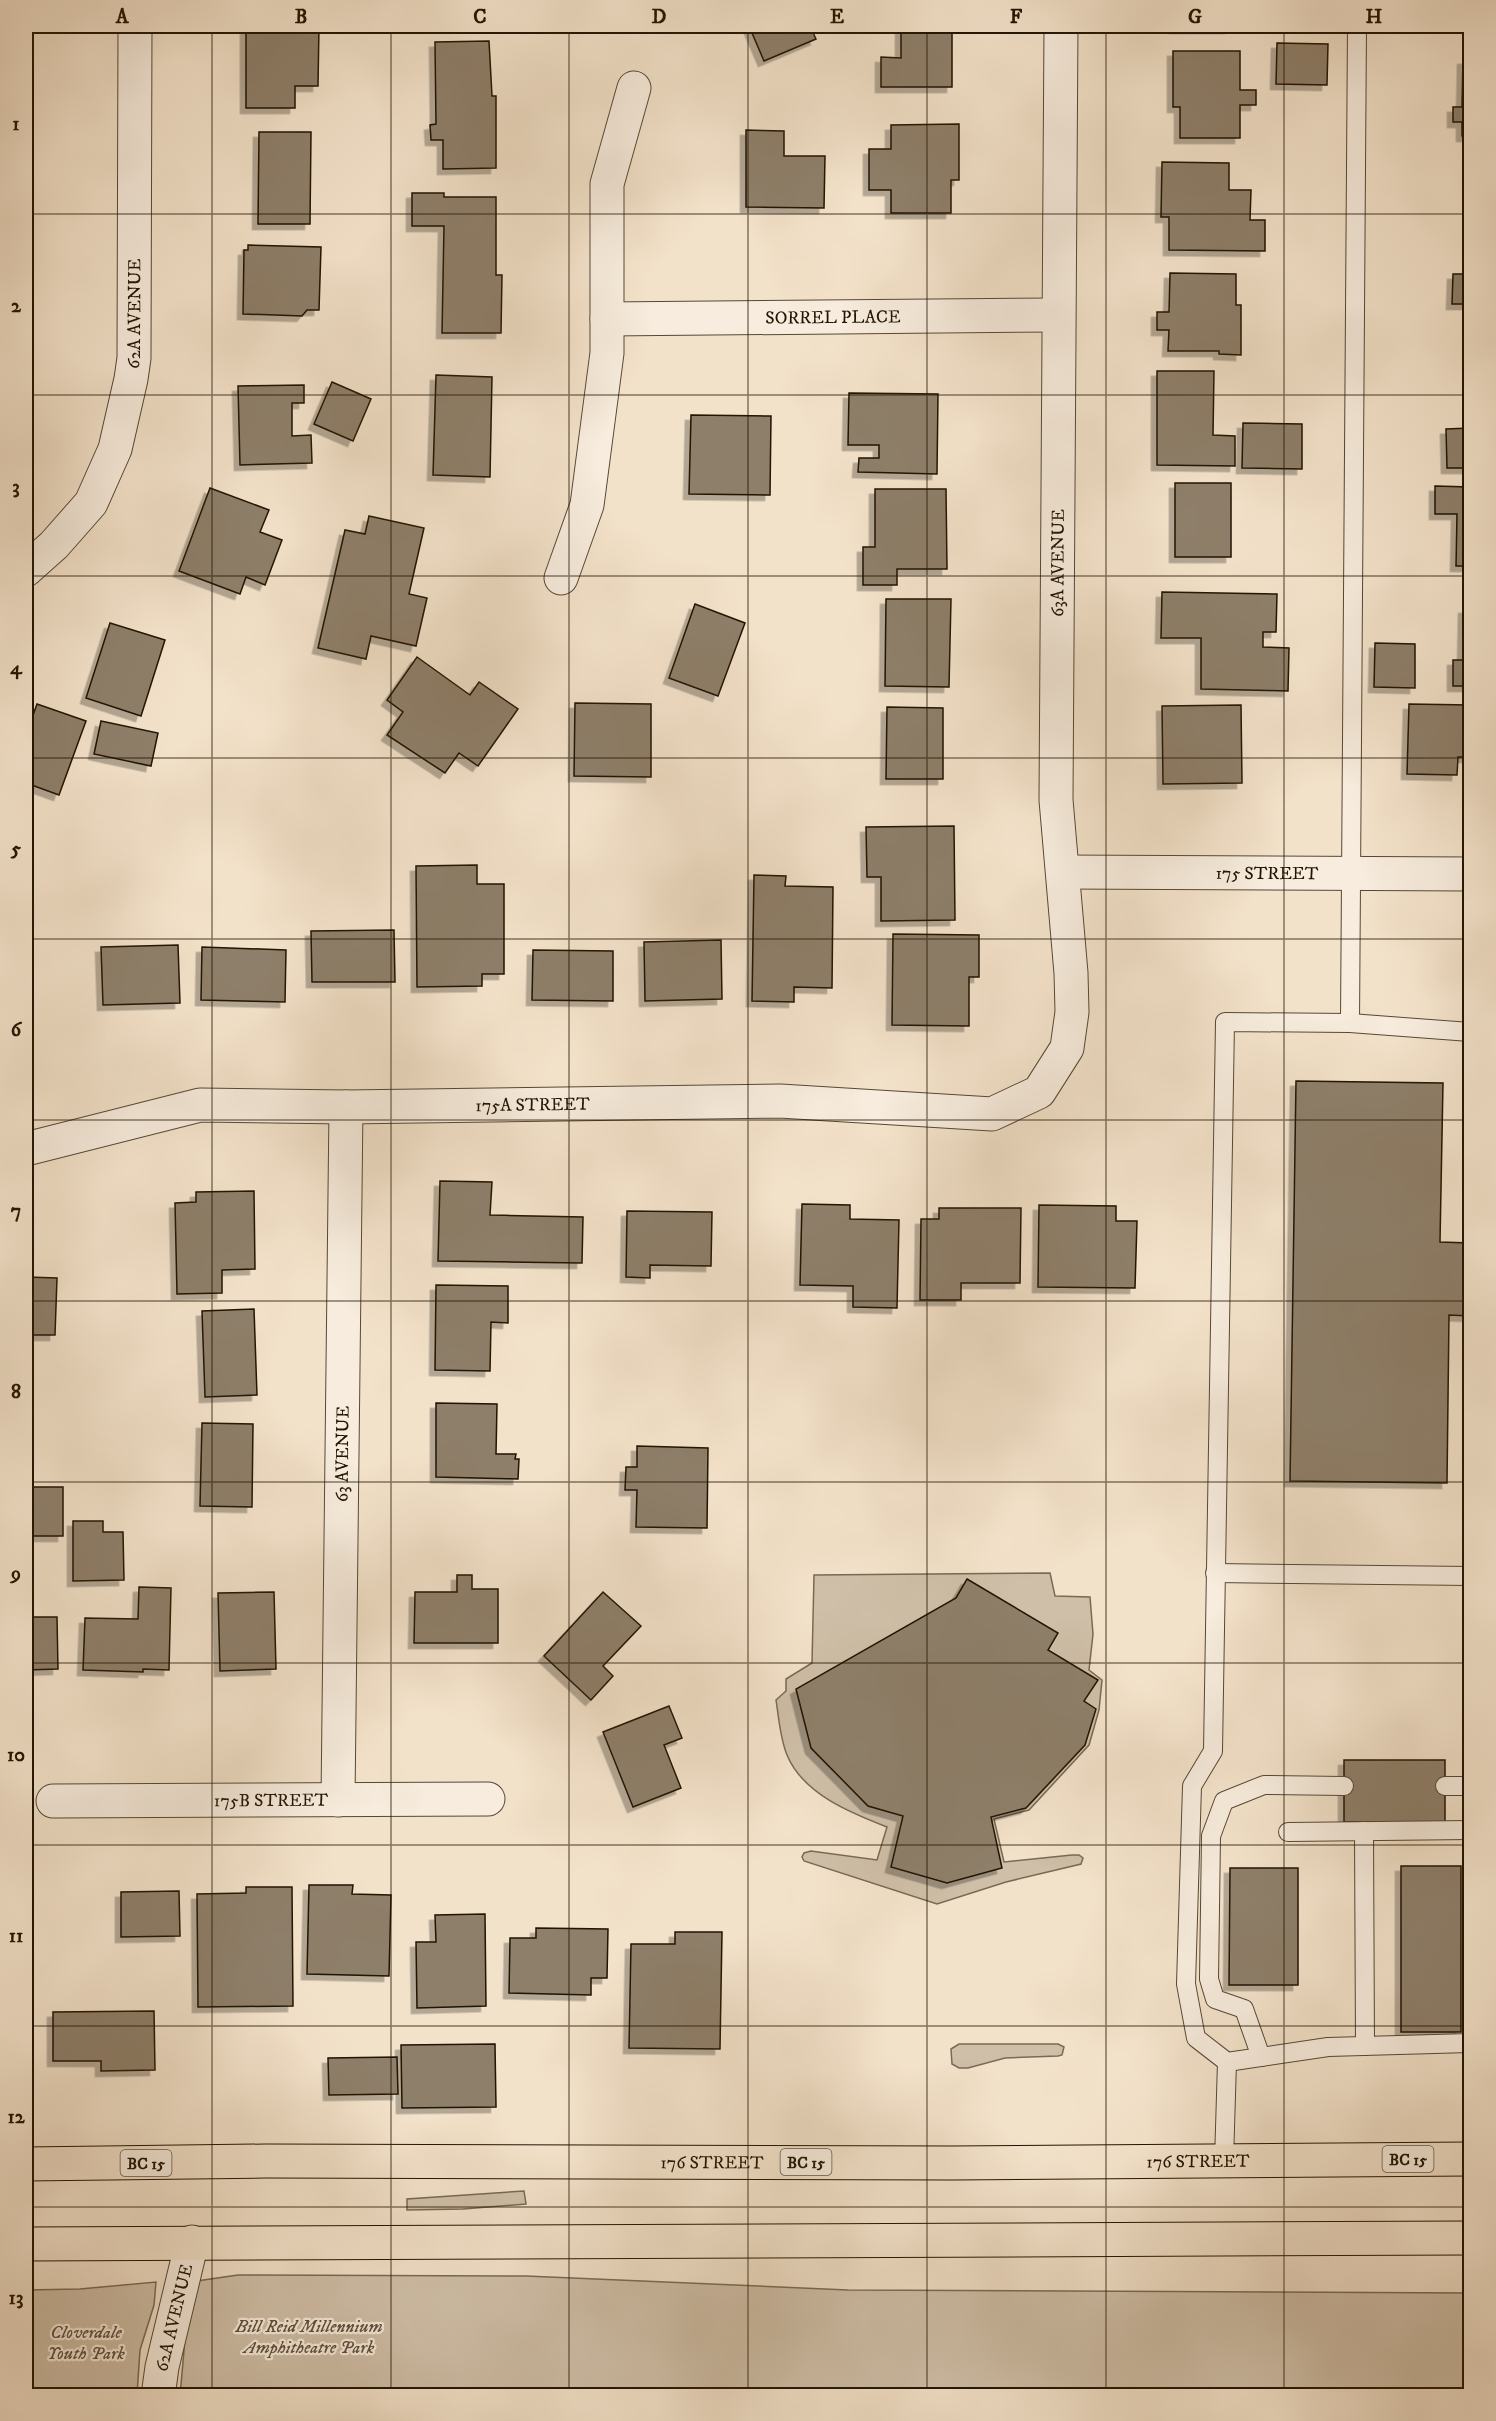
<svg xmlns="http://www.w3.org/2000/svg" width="1496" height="2421" font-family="'IM FELL DW Pica',serif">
<defs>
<filter id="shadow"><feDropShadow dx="-5.5" dy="5.5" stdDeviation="0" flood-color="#0004"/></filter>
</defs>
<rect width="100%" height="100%" fill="#f3e2ca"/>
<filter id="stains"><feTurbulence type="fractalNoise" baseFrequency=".00333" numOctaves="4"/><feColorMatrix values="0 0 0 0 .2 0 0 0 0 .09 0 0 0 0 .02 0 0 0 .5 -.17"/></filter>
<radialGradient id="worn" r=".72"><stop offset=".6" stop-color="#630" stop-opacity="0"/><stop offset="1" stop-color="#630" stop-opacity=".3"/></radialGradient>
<g fill="#cfbfa8" stroke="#786a55" stroke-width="1.5">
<path d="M1050,1573L1055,1596L1090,1597L1093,1634L1089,1670L1102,1680L1099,1710L1089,1745L1029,1810L994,1819L1004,1862L1072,1855H1079L1083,1858L1081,1864L1006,1882L937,1904L804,1861L802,1857L804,1853L811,1851L877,1860L887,1827C851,1813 803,1794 787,1755C780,1738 779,1719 776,1700L786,1691V1679L812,1663L814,1575Z"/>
<polygon points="959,2044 1058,2044 1064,2047 1062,2055 1058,2056 1005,2058 968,2068 959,2068 952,2064 951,2049"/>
<polygon points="524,2191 526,2204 463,2209 407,2210 407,2199"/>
<polygon points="238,2275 526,2276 848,2290 1470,2293 1470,2395 180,2396 190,2282"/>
<polygon points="156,2282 154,2305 140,2350 137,2395 26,2395 26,2290 80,2289"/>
</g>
<g fill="#8e7f6a" stroke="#211402" stroke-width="1.5" filter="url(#shadow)">
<rect x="26" y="26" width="7" height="61"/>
<polygon points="246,26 319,26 318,86 295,86 295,108 246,108"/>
<polygon points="749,26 810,26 816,39 764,61"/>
<polygon points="901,26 952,26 952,87 881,87 881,57 901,58"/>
<rect x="1175" y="26" width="55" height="2"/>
<polygon points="489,41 492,96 496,96 496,168 443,169 443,140 431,140 430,125 436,124 435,42"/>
<polygon points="1277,43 1328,44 1327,85 1276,84"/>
<polygon points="1173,51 1240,51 1240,90 1256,90 1256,105 1240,105 1240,138 1180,138 1180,107 1173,107"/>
<polygon points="1463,59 1470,59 1470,136 1462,136 1462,122 1453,122 1453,107 1462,107"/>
<polygon points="959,124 959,180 951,180 951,213 891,213 891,190 869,190 869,149 891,149 891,125"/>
<polygon points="746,130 784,131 784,156 825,156 824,208 746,207"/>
<polygon points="259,132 311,132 310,224 258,224"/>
<polygon points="1162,162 1229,163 1229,190 1251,190 1250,220 1265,220 1265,251 1169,250 1169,217 1161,217"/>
<polygon points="1470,179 1470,254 1469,254"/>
<polygon points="412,193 444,193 444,197 496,197 496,275 502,275 501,333 442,333 444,226 412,226"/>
<polygon points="248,245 321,247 319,310 307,310 302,316 243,314 244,250 248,250"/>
<polygon points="1170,273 1236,274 1236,305 1241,305 1241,355 1219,354 1219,351 1168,351 1169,330 1157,330 1157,312 1169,312"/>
<polygon points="1453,274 1470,274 1470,355 1469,355 1469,304 1452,304"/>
<polygon points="1157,371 1214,371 1213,435 1235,436 1235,466 1157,465"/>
<polygon points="436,375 492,377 490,477 433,475"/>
<polygon points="332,382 371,399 353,441 314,424"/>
<polygon points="304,385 304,403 292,403 292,436 311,435 312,463 240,465 238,386"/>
<polygon points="849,393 938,394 937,474 858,472 859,458 879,458 879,445 848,445"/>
<polygon points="691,415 771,416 770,495 689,494"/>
<polygon points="1243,423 1302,424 1302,469 1242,468"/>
<polygon points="1470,428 1470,468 1447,468 1446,429"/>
<rect x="1175" y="483" width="56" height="74"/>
<polygon points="1435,486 1470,487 1470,566 1456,566 1457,514 1435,514"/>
<polygon points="210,488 269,510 260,532 282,540 265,585 246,577 240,594 179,571"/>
<polygon points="875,489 946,489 947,569 897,569 897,585 863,585 863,547 875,547"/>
<polygon points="369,516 424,528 409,594 427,598 416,646 371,636 366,659 318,648 345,530 365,534"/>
<polygon points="1162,592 1277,594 1276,632 1263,632 1263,647 1289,648 1288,691 1201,689 1201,638 1161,638"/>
<polygon points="886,599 951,599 949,687 885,686"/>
<polygon points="695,604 745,623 718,696 669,678"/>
<polygon points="1464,608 1470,608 1470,686 1453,686 1453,660 1463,660"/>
<polygon points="110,623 165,640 141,716 86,698"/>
<polygon points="1375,643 1415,644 1415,688 1374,687"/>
<polygon points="417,657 470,695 479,682 518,709 478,766 459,753 445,773 387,735 403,712 387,700"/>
<polygon points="575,703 651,704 651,777 574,776"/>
<polygon points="37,704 86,721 59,795 26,783 26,735"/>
<polygon points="1409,704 1470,705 1470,757 1458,757 1457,775 1407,774"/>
<polygon points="1241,705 1242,783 1163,784 1162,706"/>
<polygon points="887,707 943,708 943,779 886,779"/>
<polygon points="101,721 158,733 151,766 94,754"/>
<polygon points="954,826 955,920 881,921 881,877 867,877 866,827"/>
<polygon points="477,865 477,884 504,884 504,974 482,974 482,986 417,987 416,866"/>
<polygon points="26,866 27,920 26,920"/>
<polygon points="754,875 786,876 785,886 833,887 832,988 794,987 794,1002 752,1001"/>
<polygon points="394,930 395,982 312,982 311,931"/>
<polygon points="893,934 979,935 979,977 969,977 969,1026 892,1025"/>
<polygon points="721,940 722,999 645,1001 644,942"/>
<polygon points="178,945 180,1003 103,1005 101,947"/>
<polygon points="202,947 286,950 285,1002 201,1000"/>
<polygon points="533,950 613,951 613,1001 532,1000"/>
<polygon points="1296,1081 1443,1083 1440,1242 1470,1243 1470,1316 1449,1315 1447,1483 1290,1481"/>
<polygon points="440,1181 492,1182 490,1215 583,1217 582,1263 438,1261"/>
<polygon points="254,1191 255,1269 222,1270 222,1293 177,1294 175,1203 196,1202 196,1192"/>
<polygon points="802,1204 850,1205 850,1219 899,1220 897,1308 853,1307 853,1286 800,1285"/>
<polygon points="1039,1205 1116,1206 1116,1221 1137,1221 1135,1288 1038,1287"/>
<polygon points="939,1208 1021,1208 1020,1283 961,1283 961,1300 920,1300 921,1219 939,1219"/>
<polygon points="627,1211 712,1212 711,1266 650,1265 650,1278 626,1277"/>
<polygon points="26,1277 57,1278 55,1335 26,1335"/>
<polygon points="436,1285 508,1286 508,1323 491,1322 490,1371 435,1370"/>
<polygon points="254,1309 257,1395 205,1397 202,1311"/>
<polygon points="436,1403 497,1404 496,1454 516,1454 515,1459 519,1459 518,1479 436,1477"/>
<polygon points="202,1423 253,1424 252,1507 200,1506"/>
<polygon points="637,1446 708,1448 707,1528 636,1527 637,1490 625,1490 626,1467 637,1467"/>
<rect x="26" y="1487" width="37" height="49"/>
<polygon points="73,1521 103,1521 103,1532 123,1532 124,1580 73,1581"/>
<polygon points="457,1575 472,1575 472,1589 498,1589 498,1643 414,1643 415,1592 457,1592"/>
<polygon points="967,1579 1058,1633 1048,1650 1098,1680 1084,1701 1096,1709 1085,1745 1026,1808 991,1817 1002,1868 947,1883 891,1867 903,1816 868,1806 811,1748 796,1689 956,1598"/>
<polygon points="139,1587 171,1588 169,1670 143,1669 143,1672 83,1670 85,1618 138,1619"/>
<polygon points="274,1592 276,1669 220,1671 218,1593"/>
<polygon points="603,1592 641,1626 603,1666 613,1676 591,1700 544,1656"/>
<polygon points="26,1617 57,1617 58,1669 26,1670"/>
<polygon points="669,1706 682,1738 664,1745 681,1788 633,1807 603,1732"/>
<rect x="1344" y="1760" width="101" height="62"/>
<rect x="1401" y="1866" width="60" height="166"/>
<polygon points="1230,1868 1298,1868 1298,1985 1229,1985"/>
<polygon points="309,1885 353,1885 352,1894 391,1895 389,1976 307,1974"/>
<polygon points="246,1887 292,1887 293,2006 198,2007 197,1894 246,1893"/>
<polygon points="179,1891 180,1936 121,1937 121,1892"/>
<polygon points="485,1914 486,2006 417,2008 416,1942 436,1942 435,1915"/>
<polygon points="536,1928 608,1929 607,1978 591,1978 591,1995 509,1993 510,1938 536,1938"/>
<polygon points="675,1932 722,1932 720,2049 629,2048 631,1944 675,1944"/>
<polygon points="154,2011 155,2070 101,2071 101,2061 53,2061 53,2012"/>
<polygon points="495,2044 496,2107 402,2108 401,2045"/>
<polygon points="397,2057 398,2094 329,2095 328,2058"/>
</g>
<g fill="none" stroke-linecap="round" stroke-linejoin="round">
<g stroke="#564834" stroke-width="20">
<g id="lane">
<polyline points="1350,1023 1470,1032"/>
<polyline points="1215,1573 1470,1576"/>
<polyline points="1445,1786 1470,1786"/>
<polyline points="1364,1831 1365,2046"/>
<polyline points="1288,1832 1470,1830"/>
<polyline points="1261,2057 1244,2009 1215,1999 1209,1979 1211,1836 1224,1801 1264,1785 1344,1786"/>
<polyline points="1227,2062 1328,2047 1470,2043"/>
<polyline points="1224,2161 1227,2062 1196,2038 1186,1984 1192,1786 1213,1751 1225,1022 1350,1023 1357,26"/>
</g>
</g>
<g stroke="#564834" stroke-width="35">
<g id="street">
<path id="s1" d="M607,319L1058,315"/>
<path id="s2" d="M26,570L54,545L91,503L115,449L131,379L134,358L135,26"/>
<polyline points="561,578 587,505 607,353 607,184 634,88"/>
<path id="s3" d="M1063,872L1470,874"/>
<path id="s4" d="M26,1149L200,1105L346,1107L780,1101L992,1114L1039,1092L1067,1048L1072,1012L1071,973L1056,800L1061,26"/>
<path id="s5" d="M338,1800L346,1107"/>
<path id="s6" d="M53,1801L488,1799"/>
<path id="s7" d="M158,2396L162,2367L192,2242"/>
</g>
</g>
<g stroke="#211402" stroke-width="35">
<g id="highway">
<path id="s8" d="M26,2164L266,2161L953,2163L1470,2159"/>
<polyline points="26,2244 1470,2238"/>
</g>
</g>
<use href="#lane" stroke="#f7ecdd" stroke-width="18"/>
<use href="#street" stroke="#f7ecdd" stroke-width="33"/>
<use href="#highway" stroke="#f3e2ca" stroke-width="33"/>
</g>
<path fill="none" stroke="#211402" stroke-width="1.5" stroke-opacity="0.55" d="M212,26V2396M391,26V2396M569,26V2396M748,26V2396M927,26V2396M1106,26V2396M1284,26V2396M26,214H1470M26,395H1470M26,576H1470M26,758H1470M26,939H1470M26,1120H1470M26,1301H1470M26,1482H1470M26,1663H1470M26,1845H1470M26,2026H1470M26,2207H1470"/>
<g text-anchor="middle" stroke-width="4.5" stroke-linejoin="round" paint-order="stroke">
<g fill="#f7ecdd" stroke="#615544" stroke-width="1.5">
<rect x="1382.5" y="2146" width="51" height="26" rx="4.5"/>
<rect x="780.5" y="2149" width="51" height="26" rx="4.5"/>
<rect x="120.5" y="2150" width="51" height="26" rx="4.5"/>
</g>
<g font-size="16" font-weight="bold" fill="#211402">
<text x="1408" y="2165">BC 15</text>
<text x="806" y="2168">BC 15</text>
<text x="146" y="2169">BC 15</text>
</g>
<g font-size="18" fill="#211402" stroke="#f7ecdd">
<text dy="6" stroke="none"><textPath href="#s2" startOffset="290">62A AVENUE</textPath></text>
<text dy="6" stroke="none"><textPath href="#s1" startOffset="226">SORREL PLACE</textPath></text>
<text dy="6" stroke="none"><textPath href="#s4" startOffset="1562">63A AVENUE</textPath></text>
<text dy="6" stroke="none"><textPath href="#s3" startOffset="204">175 STREET</textPath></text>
<text dy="6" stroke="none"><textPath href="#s4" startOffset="512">175A STREET</textPath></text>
<text dy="6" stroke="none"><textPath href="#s5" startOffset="346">63 AVENUE</textPath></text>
<text dy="6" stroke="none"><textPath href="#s6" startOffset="218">175B STREET</textPath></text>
<text dy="6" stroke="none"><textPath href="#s8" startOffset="1172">176 STREET</textPath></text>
<text dy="6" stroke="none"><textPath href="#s8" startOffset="686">176 STREET</textPath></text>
<text dy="6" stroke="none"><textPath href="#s7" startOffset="80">62A AVENUE</textPath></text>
</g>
<g font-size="18" font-style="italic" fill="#5e503c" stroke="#f7ecdd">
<text x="309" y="2332">Bill Reid Millennium<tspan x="309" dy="21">Amphitheatre Park</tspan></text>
<text x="86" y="2338">Cloverdale<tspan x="86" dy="21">Youth Park</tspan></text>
</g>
</g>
<rect width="1496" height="2421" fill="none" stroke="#f3e2ca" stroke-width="66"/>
<rect x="33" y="33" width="1430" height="2355" fill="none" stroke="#211402" stroke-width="2"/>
<g font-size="20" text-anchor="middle" font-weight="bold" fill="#211402">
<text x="122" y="23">A</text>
<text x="301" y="23">B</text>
<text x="480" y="23">C</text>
<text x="659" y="23">D</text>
<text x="837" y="23">E</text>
<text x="1016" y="23">F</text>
<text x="1195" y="23">G</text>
<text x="1374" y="23">H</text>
<text x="16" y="130">1</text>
<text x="16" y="312">2</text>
<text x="16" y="493">3</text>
<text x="16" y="674">4</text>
<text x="16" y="855">5</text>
<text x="16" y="1036">6</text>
<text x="16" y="1217">7</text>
<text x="16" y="1398">8</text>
<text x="16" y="1580">9</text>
<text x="16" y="1761">10</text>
<text x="16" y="1942">11</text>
<text x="16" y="2123">12</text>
<text x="16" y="2304">13</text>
</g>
<rect width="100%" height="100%" filter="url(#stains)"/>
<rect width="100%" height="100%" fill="url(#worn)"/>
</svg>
